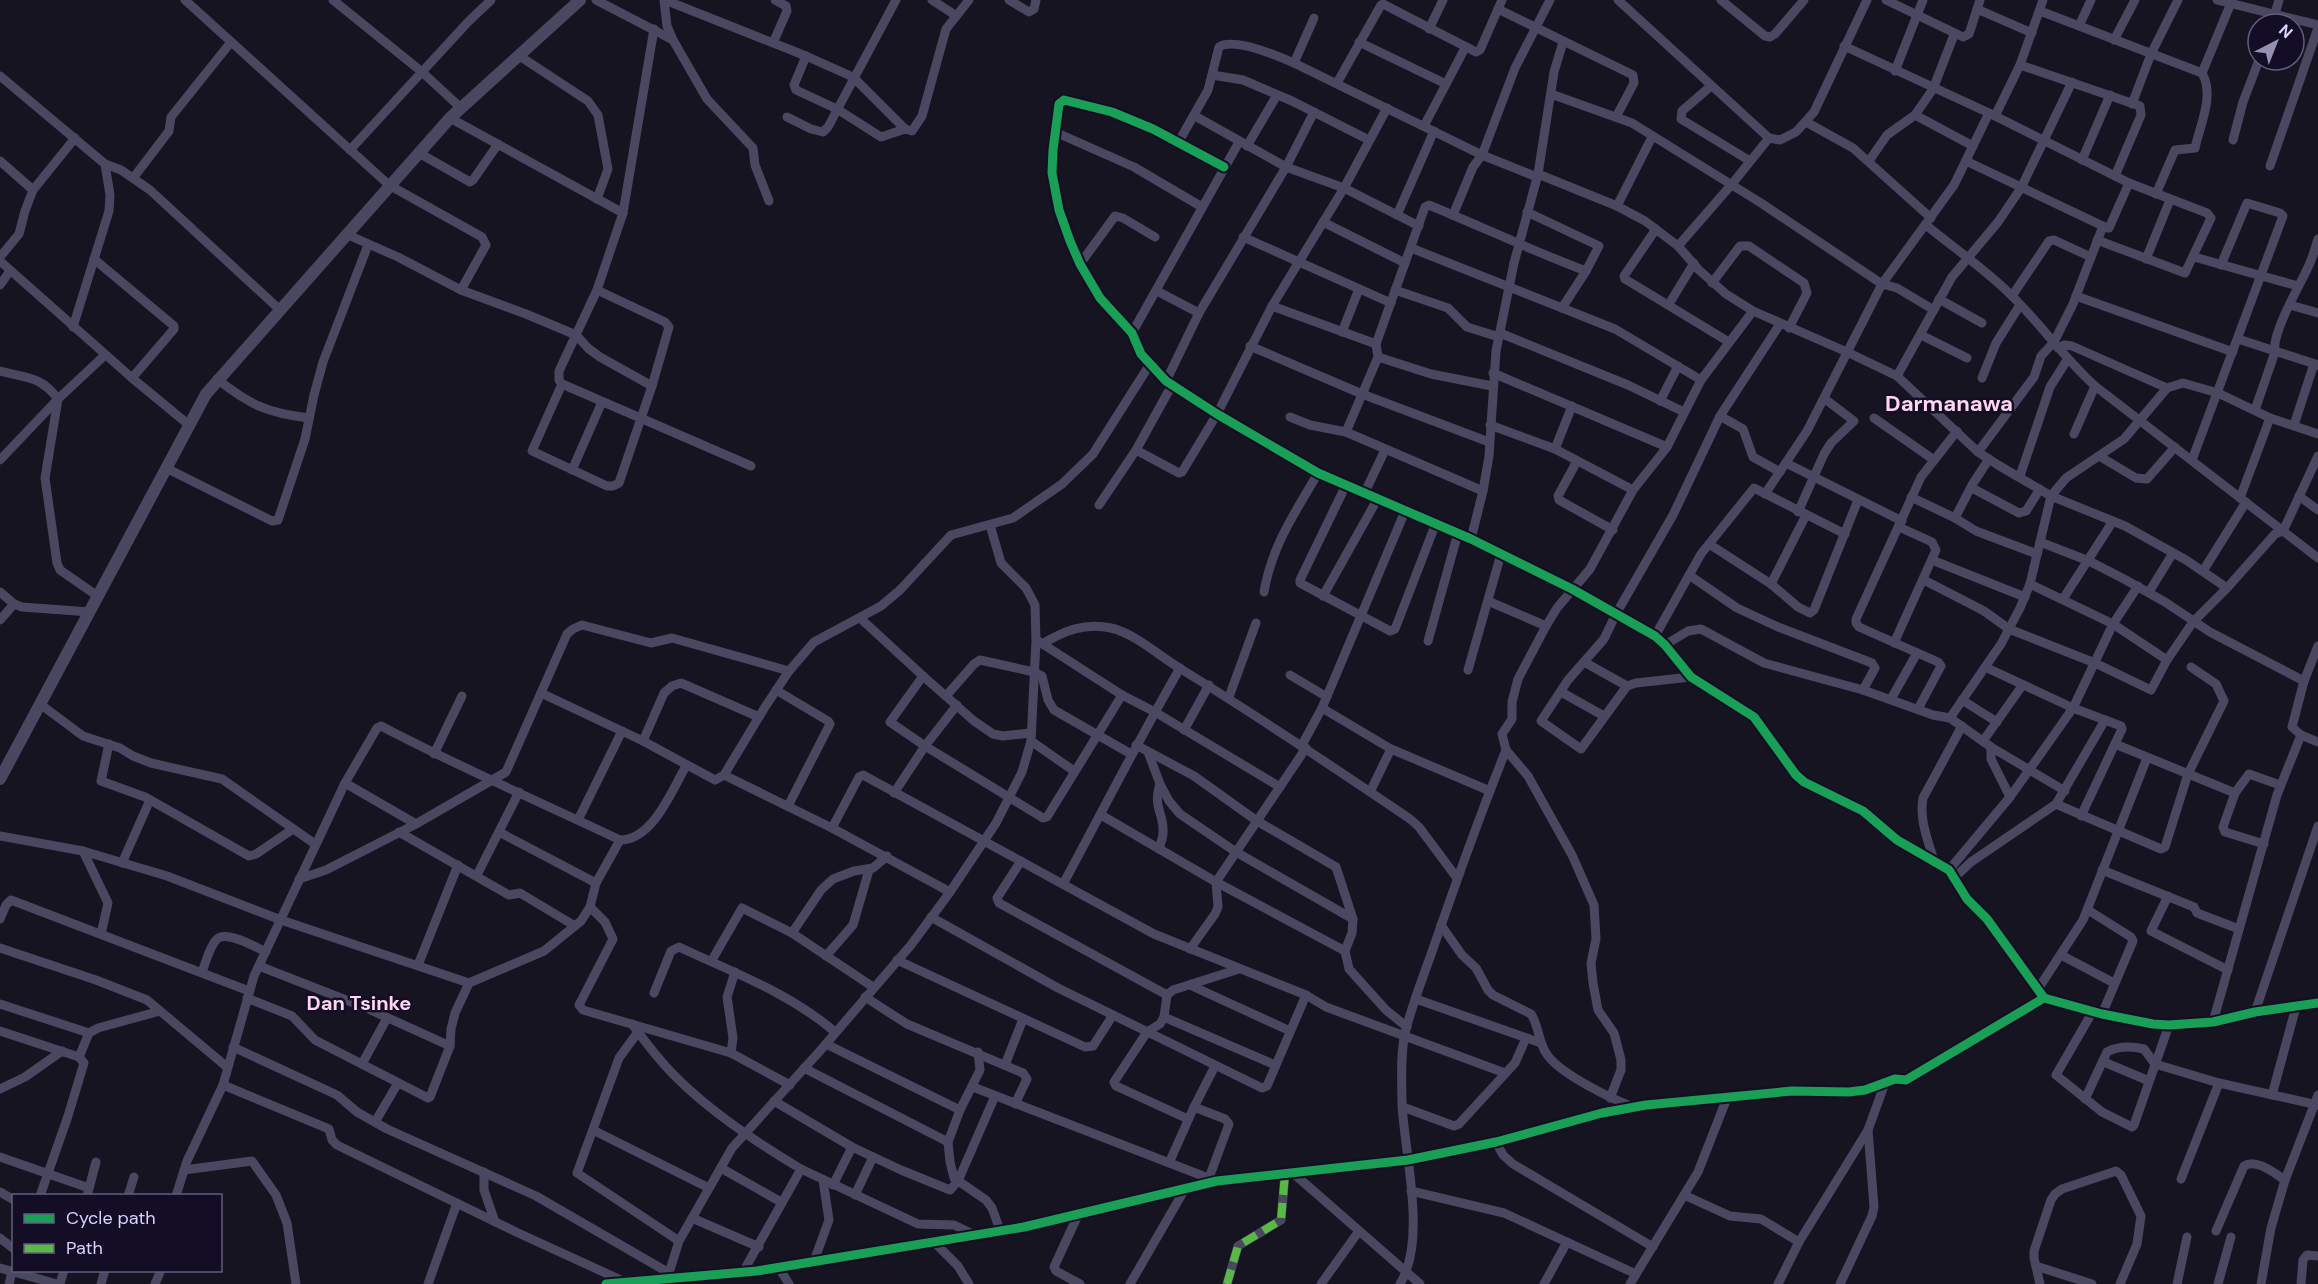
<svg xmlns="http://www.w3.org/2000/svg" width="2318" height="1284" font-family="'DM Sans',sans-serif">
<rect width="100%" height="100%" fill="#161420"/>
<g fill="none" stroke-linecap="round" stroke-linejoin="round">
<g stroke="#4a4861" stroke-width="9">
<polyline points="185,0 389,185 482,237 486,245 461,290"/>
<polyline points="333,0 422,72 461,108"/>
<polyline points="596,0 673,40"/>
<polyline points="664,0 667,26 673,40 707,99 753,148 755,165 769,201"/>
<polyline points="665,0 806,56 853,77 905,129"/>
<polyline points="932,0 955,15"/>
<polyline points="1009,0 1029,12 1034,9 1036,0"/>
<polyline points="1618,0 1769,138 1780,140 1796,132 1814,112 1867,0"/>
<polyline points="1721,0 1765,36 1770,37 1775,34 1804,0"/>
<polyline points="1886,0 1963,37 1969,34 1980,0"/>
<polyline points="2217,0 2318,25"/>
<polyline points="1498,9 1633,75 1634,83 1616,117"/>
<polyline points="1977,9 2032,33"/>
<path d="M2040,11L2202,73C2215,95 2200,125 2195,148L2175,150L2156,194"/>
<polyline points="2272,24 2279,0"/>
<polyline points="2079,26 2091,0"/>
<polyline points="654,29 623,213 597,290 559,371 559,380 562,384 751,466"/>
<polyline points="1429,29 1443,0"/>
<polyline points="2114,40 2135,0"/>
<polyline points="1359,42 1446,84"/>
<polyline points="773,43 787,11 786,6 775,0"/>
<polyline points="1844,46 1989,113 2129,183 2207,213 2211,218 2185,273 2097,240"/>
<polyline points="518,55 588,101 598,115 608,169 597,199"/>
<polyline points="806,56 794,85 796,90 837,109 881,137 905,129 912,131 922,116 946,29 969,0"/>
<polyline points="1294,63 1314,18"/>
<polyline points="2020,65 2140,106 2141,115 2115,176"/>
<polyline points="1895,71 1923,0"/>
<polyline points="2202,73 2231,3"/>
<polyline points="1212,75 1243,80 1292,101 1369,140"/>
<polyline points="0,76 105,164 121,170 150,190 279,309"/>
<polyline points="1337,83 1381,5 1383,4 1476,52 1480,50 1502,0"/>
<polyline points="1711,86 1682,111 1681,119 1750,161"/>
<polyline points="1551,94 1632,123 1761,203 1882,284 1897,288 1934,310"/>
<polyline points="2132,104 2151,54 2178,0"/>
<polyline points="1915,115 1973,146"/>
<polyline points="1195,116 1286,167 1344,188 1419,226"/>
<polyline points="1995,116 2020,65 2043,0"/>
<polyline points="787,117 811,129 823,132 828,127 896,0"/>
<polyline points="450,118 623,213"/>
<polyline points="1806,122 1853,148 1931,218"/>
<polyline points="1424,126 1465,48"/>
<polyline points="1055,132 1134,167 1202,207"/>
<polyline points="2233,140 2243,102 2259,60"/>
<path d="M1178,143L1208,90L1219,47C1234,37 1278,56 1294,63L1482,155L1537,177"/>
<polyline points="1247,146 1277,95"/>
<polyline points="350,150 468,22 491,0"/>
<polyline points="419,153 470,182 473,180 498,144"/>
<polyline points="2082,160 2110,95"/>
<polyline points="0,161 33,190"/>
<polyline points="1869,161 1887,135 1915,115 1933,89 1954,35"/>
<polyline points="1966,161 2107,228 2109,228 2129,183"/>
<polyline points="2270,166 2318,28"/>
<polyline points="1224,167 1153,129 1112,112 1064,100 1059,104 1053,150 1052,173 1059,210 1070,241 1080,264 1100,298 1132,333 1141,354 1166,381 1217,414 1318,473 1471,539 1572,589 1655,636 1665,645 1691,677 1754,717 1796,775 1804,782 1863,811 1897,840 1949,870 1967,899 1987,919 2044,998"/>
<polyline points="1538,174 1617,206 1645,221 1678,246 1699,270 1726,294 1753,311 1847,352 1897,376 1978,452 1998,465 2051,496 2125,526 2186,560 2227,588"/>
<polyline points="134,177 169,131 171,117 231,42"/>
<polyline points="1617,206 1652,137"/>
<polyline points="1527,212 1599,246 1586,271 1562,308"/>
<polyline points="1397,215 1434,131"/>
<polyline points="1453,215 1473,167 1482,155 1515,68 1550,0"/>
<polyline points="1323,222 1405,263"/>
<path d="M1926,225C1955,249 1988,271 2014,298C2043,327 2065,359 2095,386L2318,558"/>
<polyline points="1656,229 1624,276 1625,279 1729,342"/>
<polyline points="346,234 398,257 461,290 526,314 576,335 589,349 600,357 652,386"/>
<polyline points="1243,237 1391,303"/>
<polyline points="1678,246 1732,184 1769,138"/>
<polyline points="1411,248 1615,329 1701,380"/>
<polyline points="0,257 19,234 25,211 33,190 75,138"/>
<polyline points="2194,257 2298,286"/>
<polyline points="94,259 174,326 174,329 132,378"/>
<polyline points="2146,259 2170,200"/>
<polyline points="0,261 132,378 189,425"/>
<polyline points="1080,264 1115,216 1123,218 1155,237"/>
<polyline points="1712,283 1740,246 1749,246 1804,283 1807,293 1789,328"/>
<polyline points="0,285 10,271"/>
<polyline points="1395,290 1448,308 1467,327 1499,337"/>
<polyline points="1157,291 1199,313"/>
<polyline points="2012,296 2049,241 2054,240 2091,257"/>
<polyline points="2076,296 2233,352"/>
<polyline points="1939,299 1982,323"/>
<polyline points="1669,304 1694,263"/>
<polyline points="2290,305 2318,313"/>
<polyline points="1272,306 1376,344"/>
<polyline points="73,327 109,211 110,195 105,164"/>
<polyline points="1342,332 1359,289"/>
<polyline points="1132,333 1239,142"/>
<polyline points="1500,333 1628,385 1684,412"/>
<polyline points="1921,335 1967,358"/>
<polyline points="2238,339 2318,365"/>
<polyline points="1250,346 1362,394 1489,442"/>
<polyline points="2058,348 2064,345 2072,346 2167,388"/>
<polyline points="1378,357 1431,374 1492,386"/>
<path d="M0,371C26,378 41,376 58,399L45,478L57,563L60,570L99,597"/>
<polyline points="1493,373 1667,447"/>
<polyline points="1897,376 1952,277 1998,222 2021,188 2072,82"/>
<polyline points="1982,378 1996,343 2020,305"/>
<path d="M217,379C250,405 267,413 309,418"/>
<polyline points="1166,381 1199,313 1286,167 1314,112"/>
<polyline points="562,384 532,451 607,486 613,486 619,483 652,386 669,327 665,322 597,290"/>
<polyline points="1660,401 1678,366"/>
<path d="M2255,410L2275,352C2271,333 2301,284 2309,265C2313,257 2315,248 2318,239"/>
<polyline points="1720,416 1743,429 1753,457 1780,472"/>
<polyline points="1290,417 1310,425 1346,432 1483,491"/>
<polyline points="1874,418 1934,460"/>
<polyline points="1490,425 1555,449 1633,490"/>
<polyline points="2294,425 2314,364"/>
<path d="M1346,432L1378,357L1376,344L1425,207L1429,205C1482,227 1533,251 1586,271"/>
<polyline points="2074,434 2095,386"/>
<polyline points="1555,449 1572,406"/>
<polyline points="1136,450 1179,473 1182,472 1217,414 1272,306 1344,188 1387,108"/>
<polyline points="1978,452 2034,377 2041,356 2054,342 2073,304 2103,226"/>
<polyline points="2099,456 2136,478 2147,479 2175,447"/>
<polyline points="0,460 58,399 105,355"/>
<polyline points="2192,460 2283,216 2280,213 2247,203 2221,265"/>
<polyline points="1577,461 1558,496 1559,500 1613,530"/>
<polyline points="1786,463 1902,521"/>
<polyline points="166,468 272,521 278,520 305,439 314,395 323,362 368,245"/>
<polyline points="572,470 602,402"/>
<polyline points="2020,476 2050,387 2067,360"/>
<polyline points="1346,485 1300,580 1300,583 1390,631 1395,629 1436,523"/>
<polyline points="1972,488 2019,513 2026,511 2040,489"/>
<polyline points="1365,492 1385,450"/>
<polyline points="1765,494 1807,431 1882,284 1954,185 1989,113"/>
<polyline points="2299,496 2318,510"/>
<polyline points="1911,497 1955,518 1976,531 2037,554"/>
<polyline points="2240,498 2270,418"/>
<polyline points="1099,505 1136,450 1172,385"/>
<polyline points="1798,512 1824,454 1831,443 1854,421 1825,399"/>
<polyline points="1955,518 1972,485 1989,459"/>
<polyline points="1471,539 1483,491 1489,456 1496,351 1514,263 1538,174 1554,72 1563,42"/>
<polyline points="2040,542 2089,561 2124,579 2165,602 2210,632 2304,681"/>
<polyline points="1709,544 1771,584 1798,607 1810,613 1814,610 1858,500"/>
<polyline points="1932,560 2025,597"/>
<polyline points="2203,571 2246,502"/>
<polyline points="1689,575 1737,608 1778,627 1872,663 1875,668 1863,690"/>
<polyline points="1924,580 1984,611 2009,629 2095,663 2151,690 2167,660 2193,622 2227,588 2275,534 2283,531 2318,456"/>
<polyline points="1771,584 1806,515"/>
<polyline points="2030,584 2113,624 2167,660"/>
<polyline points="0,592 14,604 22,607 90,612"/>
<path d="M1264,592C1272,545 1295,513 1318,473"/>
<polyline points="2149,592 2173,553"/>
<polyline points="1323,596 1378,498"/>
<polyline points="2063,599 2113,521"/>
<polyline points="1488,601 1546,626"/>
<polyline points="860,618 923,676 974,721 993,734 1003,736 1031,733"/>
<polyline points="0,620 14,604"/>
<polyline points="1655,636 1701,554 1754,488 1845,534"/>
<polyline points="1038,641 1122,695 1155,712 1280,787"/>
<polyline points="1428,641 1458,533"/>
<polyline points="1894,643 1936,550 1932,542 1899,527"/>
<path d="M1042,644C1064,631 1085,622 1111,628C1136,634 1159,656 1181,669C1259,717 1335,768 1410,819L1419,827L1457,878"/>
<polyline points="1665,645 1688,631 1701,629 1764,663 1863,690 1933,715 1950,718 1991,747 2065,791"/>
<polyline points="2318,646 2304,681 2292,727 2301,735 2318,742"/>
<polyline points="1584,662 1627,686"/>
<polyline points="1985,667 2073,708 2121,726 2122,729 2081,816"/>
<polyline points="1468,670 1501,554"/>
<polyline points="1290,675 1327,697"/>
<polyline points="923,676 890,722 925,746 1043,818 1047,817 1122,695"/>
<polyline points="1691,677 1636,683 1627,686 1581,749 1541,721 1568,680 1604,639 1616,614 1673,515 1720,416 1780,324"/>
<polyline points="776,690 828,721 830,724 788,806"/>
<polyline points="1561,692 1604,716"/>
<polyline points="541,693 643,741 715,780 724,775 765,707 789,671 814,642 881,606 900,590 951,535 1013,518 1062,484 1093,454 1150,364"/>
<polyline points="946,696 974,664 980,660 1034,672 1042,676 1048,700 1054,710 1131,754"/>
<polyline points="1229,697 1256,623"/>
<polyline points="1891,699 1917,653"/>
<polyline points="1962,700 1997,722"/>
<polyline points="40,704 83,736 120,748 133,756 151,763 222,779 315,844"/>
<polyline points="1322,708 1391,749 1490,791"/>
<polyline points="1918,709 1941,666 1938,662 1859,627 1856,623 1856,619 1921,477 1957,431"/>
<polyline points="1950,718 2001,644 2020,608 2030,584 2051,496 2066,478 2124,439 2167,388 2183,383 2218,393 2270,418 2318,434"/>
<polyline points="1184,730 1209,685"/>
<polyline points="643,741 664,693 672,686 681,683 759,717"/>
<polyline points="1031,741 1074,771"/>
<polyline points="1983,741 2022,686"/>
<polyline points="109,744 101,781 145,797 249,856 256,854 293,829"/>
<polyline points="2115,744 2235,793"/>
<polyline points="1302,745 1322,708 1406,509"/>
<polyline points="1991,747 1991,759 2010,797"/>
<polyline points="1506,750 1528,776 1572,855 1594,905 1596,939 1591,963 1593,983 1598,1010 1614,1033 1621,1060 1621,1070 1610,1098"/>
<polyline points="1148,752 1160,784 1169,801 1180,814 1236,852 1353,919"/>
<polyline points="434,754 462,696"/>
<polyline points="724,775 832,828 950,892"/>
<polyline points="345,783 416,824"/>
<polyline points="1370,792 1391,749"/>
<polyline points="894,793 925,746 957,705"/>
<polyline points="2056,804 2161,849 2165,847 2188,774 2224,701 2216,684 2191,667"/>
<polyline points="1101,815 1216,882 1345,951 1352,933 1353,919 1336,867 1257,821 1194,776 1136,745"/>
<polyline points="578,820 622,731"/>
<polyline points="832,828 859,777 863,775 1154,934 1306,995 1326,1007 1505,1073"/>
<polyline points="399,832 509,895 520,893 575,926"/>
<polyline points="499,832 596,883"/>
<polyline points="0,836 83,851 167,876 281,920 469,983"/>
<polyline points="2264,844 2225,832 2223,827 2235,793 2249,774 2280,785"/>
<path d="M1159,849C1160,844 1163,838 1163,834C1165,814 1152,808 1160,784"/>
<polyline points="83,851 108,903 101,934"/>
<polyline points="1021,861 997,898 999,903 1167,995"/>
<path d="M1934,861C1928,840 1919,820 1923,798L1962,726"/>
<polyline points="122,863 150,800"/>
<polyline points="1949,870 2010,797 2073,708 2113,624 2138,586"/>
<polyline points="2102,870 2194,907 2197,913 2239,929"/>
<polyline points="477,875 519,792"/>
<polyline points="1954,878 1971,862 2056,804 2105,720"/>
<polyline points="299,879 326,870 416,824 506,772 567,634 573,629 582,625 651,643 672,638 789,671"/>
<path d="M1063,884C1102,812 1139,739 1180,668"/>
<polyline points="2168,896 2151,931 2228,970"/>
<polyline points="590,907 605,922 613,939 579,1005 583,1010 731,1053 790,1085"/>
<polyline points="2088,910 2131,937 2133,941 2102,1014"/>
<polyline points="931,917 1058,988 1262,1088 1267,1086 1306,995"/>
<polyline points="0,919 6,905 11,900 249,991"/>
<path d="M1441,925L1462,955L1476,968L1488,990L1493,995L1531,1014C1539,1026 1538,1041 1546,1053C1558,1073 1610,1098 1633,1107"/>
<polyline points="792,933 821,890 833,879 854,871 873,868 887,856"/>
<polyline points="0,948 96,980 147,1000 227,1067"/>
<polyline points="1190,949 1215,914 1218,907 1216,882 1306,748"/>
<polyline points="1345,951 1349,969 1386,1010 1407,1027"/>
<polyline points="2061,955 2114,983"/>
<polyline points="826,956 853,925 869,870"/>
<polyline points="712,960 742,908 792,933 873,987"/>
<polyline points="897,960 1085,1047 1093,1046 1113,1015"/>
<polyline points="418,965 458,865"/>
<polyline points="259,966 364,1007 450,1046"/>
<path d="M202,972C206,962 209,948 216,940C225,929 255,947 266,952"/>
<polyline points="1192,986 1290,1031"/>
<polyline points="2038,989 2083,920 2147,758"/>
<path d="M654,993L671,951L679,947C732,972 790,993 835,1032"/>
<polyline points="865,997 907,1024 1023,1073 1027,1079 1015,1104"/>
<polyline points="247,998 292,1016 315,1040 428,1098 430,1097 450,1046 451,1029 455,1013 469,983 544,951 581,921 590,907 596,883 620,840"/>
<polyline points="1416,999 1541,1043"/>
<polyline points="0,1004 89,1033"/>
<polyline points="2093,1011 2056,1075 2102,1112 2132,1127 2134,1125 2169,1025"/>
<polyline points="2255,1012 2318,826"/>
<polyline points="1164,1017 1275,1065"/>
<polyline points="2213,1022 2277,795 2301,735"/>
<path d="M632,1024C647,1044 662,1064 680,1081C715,1115 759,1144 801,1169L918,1224L954,1225L973,1234"/>
<polyline points="0,1031 79,1057 84,1063 68,1116 40,1196"/>
<polyline points="638,1032 619,1058 577,1173 679,1241"/>
<polyline points="826,1044 960,1110"/>
<polyline points="233,1047 337,1095 357,1112 387,1129 536,1196 669,1273"/>
<polyline points="978,1052 980,1070 960,1110 948,1142 950,1162 954,1178 986,1200 992,1208 1000,1230"/>
<polyline points="731,1053 733,1038 727,997 735,972"/>
<polyline points="79,1057 89,1033 98,1028 160,1011"/>
<polyline points="2104,1062 2149,1081"/>
<polyline points="362,1064 387,1018"/>
<polyline points="1005,1065 1023,1019"/>
<polyline points="804,1068 948,1142"/>
<polyline points="223,1085 329,1129 332,1140 337,1145 516,1232 623,1281"/>
<polyline points="973,1087 1216,1181"/>
<polyline points="0,1089 25,1077 62,1051"/>
<polyline points="2272,1095 2296,1007"/>
<path d="M2085,1099L2107,1052C2118,1046 2131,1046 2144,1049L2155,1064L2219,1083L2318,1105"/>
<polyline points="774,1101 852,1147 901,1170 950,1190 958,1181 995,1096"/>
<polyline points="1194,1107 1225,1119 1229,1124 1209,1178"/>
<polyline points="1403,1107 1454,1126 1459,1124 1515,1063 1526,1038"/>
<polyline points="1188,1119 1116,1086 1114,1082 1147,1032 1160,1024 1164,1017 1167,995 1173,990 1239,969"/>
<polyline points="375,1122 398,1083"/>
<polyline points="593,1130 709,1188"/>
<polyline points="1496,1142 1503,1155 1513,1164 1653,1247"/>
<polyline points="0,1157 89,1188"/>
<polyline points="1169,1163 1194,1107 1215,1066"/>
<polyline points="721,1168 781,1202"/>
<polyline points="184,1170 252,1161 276,1195 287,1223 296,1284"/>
<polyline points="484,1172 484,1190 495,1222"/>
<polyline points="1293,1173 1420,1284"/>
<polyline points="2181,1179 2219,1083"/>
<polyline points="833,1185 852,1147"/>
<polyline points="1411,1191 1504,1213 1636,1274"/>
<polyline points="0,1192 14,1200"/>
<polyline points="855,1195 873,1157"/>
<polyline points="1684,1195 1730,1216 1761,1219 1799,1242"/>
<polyline points="87,1196 96,1162"/>
<polyline points="128,1196 134,1177"/>
<path d="M176,1196L187,1161L223,1085L254,976L345,783L377,728L381,726C459,767 540,802 620,840C653,840 672,790 686,766"/>
<polyline points="1078,1215 1054,1267 1056,1271 1080,1284"/>
<polyline points="692,1218 759,1247"/>
<path d="M2216,1231L2244,1166C2256,1158 2274,1173 2285,1180"/>
<polyline points="0,1238 14,1249"/>
<polyline points="933,1241 958,1266 969,1284"/>
<polyline points="814,1261 829,1220 823,1180"/>
<polyline points="2036,1266 2092,1284"/>
<polyline points="0,1268 57,1284"/>
<polyline points="779,1268 789,1284"/>
<polyline points="743,1272 801,1169"/>
<polyline points="666,1278 669,1273 679,1241 732,1148 819,1052 911,945 950,892 996,823 1022,772 1031,741 1036,641 1035,605 1026,588 1001,563 990,525"/>
<polyline points="9,1284 12,1272"/>
<polyline points="60,1284 64,1270"/>
<polyline points="101,1284 105,1270"/>
<polyline points="155,1284 161,1270"/>
<polyline points="428,1284 457,1203"/>
<polyline points="606,1284 757,1271 1024,1227 1217,1181 1408,1160 1496,1142 1602,1113 1646,1105 1792,1091 1849,1092 1865,1090 1895,1079 1906,1080 2044,998 2102,1014 2153,1024 2169,1025 2213,1022 2255,1012 2318,1003"/>
<polyline points="1130,1284 1185,1189"/>
<polyline points="1227,1284 1238,1246 1281,1220 1285,1174"/>
<polyline points="1321,1284 1359,1231"/>
<path d="M1400,1284C1427,1240 1405,1156 1402,1105C1402,1082 1400,1056 1405,1033C1412,1004 1424,975 1434,946C1456,882 1479,818 1504,755L1506,750L1502,734L1512,719V702L1518,679L1546,626L1557,608L1590,569L1633,490L1667,447L1701,380L1753,311"/>
<polyline points="1544,1284 1567,1242"/>
<polyline points="1630,1284 1698,1172 1727,1098"/>
<polyline points="1778,1284 1799,1242 1868,1130 1885,1083"/>
<polyline points="1840,1284 1872,1216 1874,1207 1868,1130"/>
<polyline points="2040,1284 2034,1258 2034,1251 2051,1200 2055,1194 2062,1189 2116,1171 2121,1175 2141,1216 2137,1244 2120,1284"/>
<polyline points="2177,1284 2187,1237"/>
<polyline points="2218,1284 2231,1237"/>
<polyline points="2261,1284 2271,1228 2285,1180 2318,1095"/>
<polyline points="2301,1284 2303,1260 2307,1255 2318,1256"/>
</g>
<polyline stroke="#4a4861" stroke-width="12" points="0,779 206,394 450,118 580,0"/>
<polyline stroke="#58b947" stroke-width="8" stroke-dasharray="15 8" stroke-linecap="butt" points="1227,1284 1238,1246 1281,1220 1285,1174"/>
<g stroke="#130e26" stroke-width="13">
<g id="cycleway">
<polyline points="1224,167 1153,129 1112,112 1064,100 1059,104 1053,150 1052,173 1059,210 1070,241 1080,264 1100,298 1132,333 1141,354 1166,381 1217,414 1318,473 1471,539 1572,589 1655,636 1665,645 1691,677 1754,717 1796,775 1804,782 1863,811 1897,840 1949,870 1967,899 1987,919 2044,998"/>
<polyline points="606,1284 757,1271 1024,1227 1217,1181 1408,1160 1496,1142 1602,1113 1646,1105 1792,1091 1849,1092 1865,1090 1895,1079 1906,1080 2044,998 2102,1014 2153,1024 2169,1025 2213,1022 2255,1012 2318,1003"/>
</g>
</g>
<use href="#cycleway" stroke="#1a9f57" stroke-width="9"/>
</g>
<g text-anchor="middle" stroke-width="5" stroke-linejoin="round" paint-order="stroke">
<g font-size="20" font-weight="bold" fill="#ffd5ef" stroke="#130e26">
<text x="359" y="1010">Dan Tsinke</text>
</g>
<g font-size="22" font-weight="bold" fill="#ffd5ef" stroke="#130e26">
<text x="1949" y="411">Darmanawa</text>
</g>
</g>
<rect x="12" y="1194" width="210" height="78" fill="#130e26" stroke="#625d7d" stroke-width="1.5"/>
<rect x="24" y="1214" width="30" height="9" fill="#1a9f57" stroke="#625d7d" stroke-width="1.5"/>
<text x="66" y="1224" font-size="18" fill="#d9d3ff">Cycle path</text>
<rect x="24" y="1244" width="30" height="9" fill="#58b947" stroke="#625d7d" stroke-width="1.5"/>
<text x="66" y="1254" font-size="18" fill="#d9d3ff">Path</text>
<g transform="translate(2276 42) rotate(42)"><circle r="28" fill="#130e26" stroke="#625d7d" stroke-width="1.5"/>
<path d="M0-4.5L10 22L0 15L-10 22Z" fill="#9590b1"/>
<text y="-9" font-size="16" font-weight="bold" text-anchor="middle" fill="#d9d3ff">N</text>
</g>
</svg>
